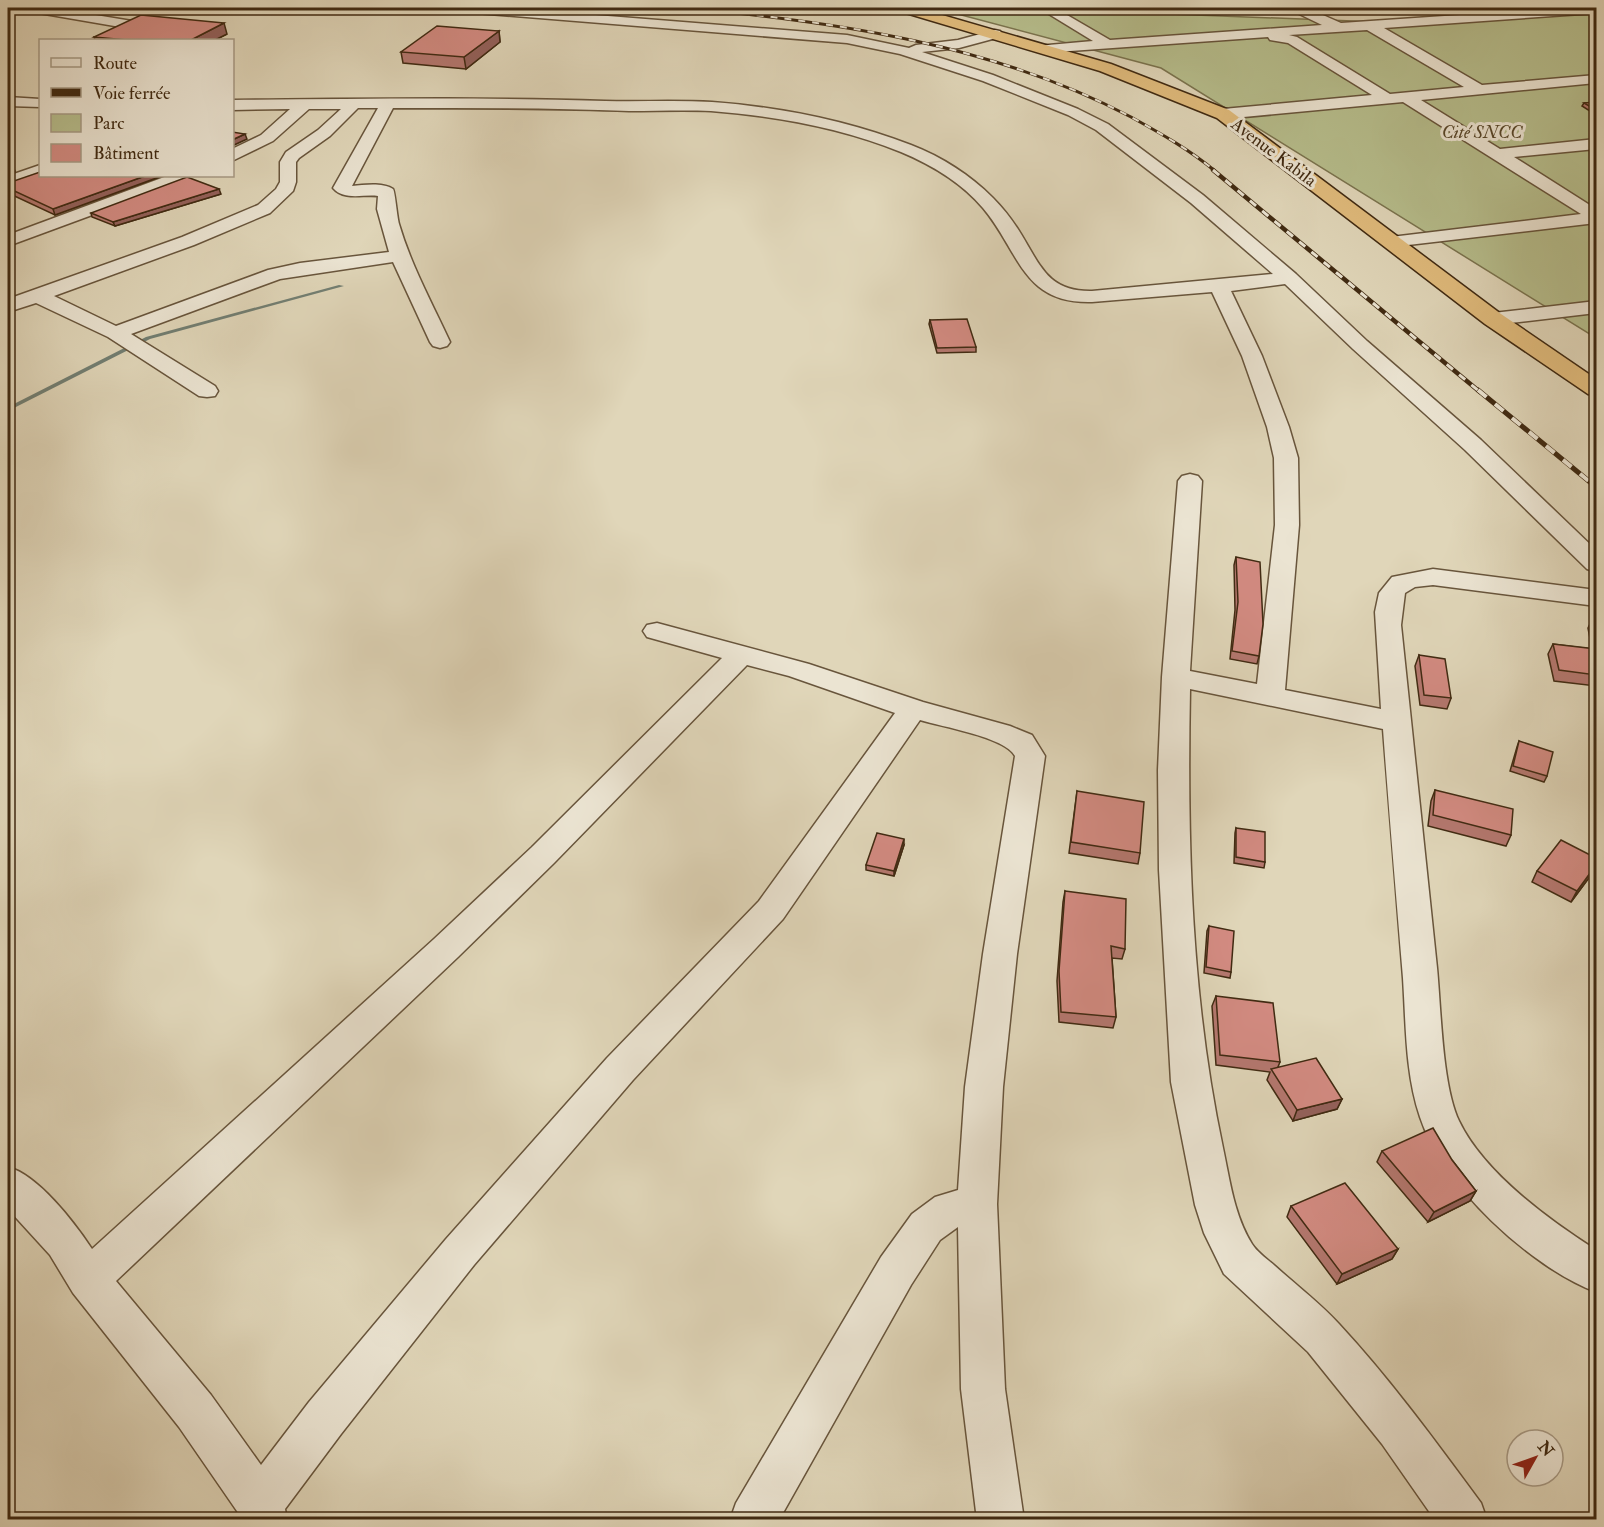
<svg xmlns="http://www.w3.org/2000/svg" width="1604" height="1527" font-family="'IM FELL Double Pica',serif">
<rect width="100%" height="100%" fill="#e0d6b9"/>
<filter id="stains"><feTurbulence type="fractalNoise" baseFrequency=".00333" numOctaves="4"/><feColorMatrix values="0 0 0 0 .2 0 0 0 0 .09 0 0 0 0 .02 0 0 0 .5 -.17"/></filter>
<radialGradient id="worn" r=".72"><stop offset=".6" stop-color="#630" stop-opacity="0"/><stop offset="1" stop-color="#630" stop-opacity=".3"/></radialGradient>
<polygon fill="#b6bd8c" stroke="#7b744f" stroke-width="1.5" points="935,8 1015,8 1404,23 1596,8 1596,338 1161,68"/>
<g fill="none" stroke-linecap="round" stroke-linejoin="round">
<polygon fill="#727f73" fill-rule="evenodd" points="339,285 344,286 150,339 8,411 8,407 146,337"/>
<g stroke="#68553c" stroke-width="3">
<g id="minor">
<polygon points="26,8 53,8 132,21 139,25 132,29 33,12"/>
<path d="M457,8H507L847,35L909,48L916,45L958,40L995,30L1000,31L1002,34L1000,37L959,48L922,52L993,75L1078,109L1108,124L1203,195L1296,274L1367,341L1481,440L1596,550V572L1587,569L1465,450L1353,349L1285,284L1231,291L1262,356L1289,427L1298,458L1299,525L1285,690L1381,709L1375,612L1379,593L1392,577L1433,569L1596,590V606L1433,585L1415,587L1405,593L1401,625C1413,739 1425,854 1437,968C1441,1009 1442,1085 1459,1121C1484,1173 1549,1220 1596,1250V1292C1530,1267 1442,1185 1420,1117C1405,1073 1406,1023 1403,978C1396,895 1389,812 1383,729L1190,689C1187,842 1191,998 1223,1148C1230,1181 1234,1215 1252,1244C1257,1252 1267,1259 1275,1266C1296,1285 1320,1303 1339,1324C1391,1380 1436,1442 1481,1503L1487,1520H1435L1382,1444L1308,1352L1224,1274L1204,1233L1195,1205L1171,1082L1159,870L1158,770L1162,677L1178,481L1182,476L1190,474L1198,476L1202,481L1190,671L1257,684L1275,525L1274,458L1267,427L1242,356L1212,292L1092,302C1022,304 1020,252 983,208C962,183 932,165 901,152C842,128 775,116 711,111C684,110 657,111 629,111C551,108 472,108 393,108L352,186C364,185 382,182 393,189C395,191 397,218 399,224C411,265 432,303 450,342L447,346L440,348L433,346L430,342L393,262L280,279L131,334L215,386L218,391L215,396L207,397L199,396L108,337L36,303L8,312V299L182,237L258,205L276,189L280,182V162L286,152L318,130L341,109H309L273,141L232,161V149L261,135L290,109L232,110V100C357,99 481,97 605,101C640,102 676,100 712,102C779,107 849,121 911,145C942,157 970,175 993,198C1004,209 1013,221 1021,234C1041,267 1049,292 1092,291L1273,274L1191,203L1096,130L1068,115L983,81L900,54L847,43L464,12ZM358,108H378L333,188C344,201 363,194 378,196L377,209L389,252L300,263L268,270L116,326L54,296L194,245L270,213L293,191L296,182V162L299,158L330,136Z"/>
<path d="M1039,8H1055L1110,40L1322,25L1293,11L1292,8H1307L1341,23L1562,8H1596V13L1384,28L1482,85L1596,75V83L1421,100L1500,149L1596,139V149L1514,157L1596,209V223L1391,247L1385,246L1382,242L1385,238L1391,237L1581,214L1403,102L1223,119L1218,117L1215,114L1223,109L1372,95L1288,43L1270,40L1268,37L1042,53L1035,49L1037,46L1093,41ZM1367,30L1464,87L1390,94L1297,37L1289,35Z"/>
<polygon points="8,97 40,99 40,107 8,106"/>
<polygon points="40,165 41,176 8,187 8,176"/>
<polygon points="167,176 189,176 187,180 8,246 8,235"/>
<polygon points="1596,301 1596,313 1493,325 1486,323 1483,319 1486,315 1493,313"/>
<path d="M657,623L809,664L923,702L1010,726L1032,735L1045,756L1017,954L1003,1087L997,1204L1005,1389L1024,1520H977L961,1389L958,1227L940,1240L911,1285L779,1520H730L736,1503L881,1257L912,1214L935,1197L958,1190L965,1087L983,954L1015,756C1005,737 942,727 920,720L783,919L633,1080L474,1265L341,1434L285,1509L287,1520H240L239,1514L179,1427L73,1293L50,1255L8,1209V1167C38,1175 74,1222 92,1249L434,939L532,847L722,658L647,637L643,631L647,625ZM747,665L789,676L895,713L759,901L607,1058L446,1239L309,1402L261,1465L211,1395L116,1281L458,957L554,863Z"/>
</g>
</g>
<g stroke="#402a12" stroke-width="3">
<polygon id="highway" points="897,8 918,8 1111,64 1229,110 1501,314 1596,379 1596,396 1588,394 1485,324 1217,118 1100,71 899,11"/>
</g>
<use href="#minor" fill="#ebe4d2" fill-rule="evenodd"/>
<use href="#highway" fill="#e0bb7c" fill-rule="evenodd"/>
<g stroke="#402a12" stroke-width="3">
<path id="rail-far2" d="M687,8C839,22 994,45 1131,117C1160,133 1190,150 1215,171"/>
</g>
<g stroke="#402a12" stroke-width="4.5">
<polyline id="rail-far1" points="1213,170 1480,392"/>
</g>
<g stroke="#402a12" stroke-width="5">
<polyline id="rail" points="1478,390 1596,487"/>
</g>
<use href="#rail-far2" stroke="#ebe4d2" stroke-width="2" stroke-dasharray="7" stroke-linecap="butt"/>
<use href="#rail-far1" stroke="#ebe4d2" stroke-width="3" stroke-dasharray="8" stroke-linecap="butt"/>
<use href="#rail" stroke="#ebe4d2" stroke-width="4" stroke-dasharray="11" stroke-linecap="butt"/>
</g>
<g fill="#b57870" stroke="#402a12" stroke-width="1.5">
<polygon points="499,31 500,42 466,69 403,63 401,52"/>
<polygon points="227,34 215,40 95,40 94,37"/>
<polygon points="1596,102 1596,115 1582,106 1584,103"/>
<polygon points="40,176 162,176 55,215 8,193 8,183"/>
<polygon points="221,194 115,226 92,217 91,213"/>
<polygon points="930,320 976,347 976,352 937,353 929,324"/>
<polygon points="1236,557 1259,656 1257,664 1230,659 1235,610 1234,565"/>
<polygon points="1593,617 1596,618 1596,686 1554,681 1548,654 1553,644 1592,649 1588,628"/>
<polygon points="1419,655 1451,698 1447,709 1420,705 1415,666"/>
<polygon points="1519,741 1547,776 1544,782 1510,771 1517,747"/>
<polygon points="1435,790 1511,835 1506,846 1428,826 1431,801"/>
<polygon points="1077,791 1140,853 1138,864 1069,853"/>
<polygon points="1236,828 1265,862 1264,868 1234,863 1235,833"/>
<polygon points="904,845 894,876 866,870 866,865"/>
<polygon points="1537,871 1594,871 1571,902 1532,882"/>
<polygon points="1065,891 1125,949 1122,959 1112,958 1116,1017 1113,1028 1059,1022 1057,981 1063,902"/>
<polygon points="1209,926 1231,972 1230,978 1204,973 1207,931"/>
<polygon points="1216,996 1280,1062 1278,1067 1342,1099 1337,1109 1293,1121 1267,1080 1270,1072 1216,1065 1212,1006"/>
<polygon points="1382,1151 1452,1160 1476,1191 1470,1201 1428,1222 1377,1162"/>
<polygon points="1291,1206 1398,1249 1392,1259 1337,1284 1287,1217"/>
</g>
<g fill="#94615b" stroke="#402a12" stroke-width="1.5">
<polygon points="224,23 227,34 215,40 191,40"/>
<polygon points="499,31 500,42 466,69 464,57"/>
<polygon points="245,134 247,139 232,146 232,140"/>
<polygon points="13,166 15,171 8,174 8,168"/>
<polygon points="145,176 162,176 55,215 53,209"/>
<polygon points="219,189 221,194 115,226 113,222"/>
<polygon points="904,839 904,845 894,876 894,871"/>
<polygon points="1596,865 1594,871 1571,902 1577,891"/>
<polygon points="1342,1099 1337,1109 1293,1121 1297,1110"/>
<polygon points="1476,1191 1470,1201 1428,1222 1434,1212"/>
<polygon points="1398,1249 1392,1259 1337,1284 1342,1274"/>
</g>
<g fill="#d38b82" stroke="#402a12" stroke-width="1.5">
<polygon points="141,15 224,23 191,40 127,40 94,37"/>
<polygon points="437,26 499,31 464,57 401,52"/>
<polygon points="1596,102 1596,110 1584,103"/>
<polygon points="232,132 245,134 232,140"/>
<polygon points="40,172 40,176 145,176 53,209 8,188 8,183"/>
<polygon points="187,177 219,189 113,222 91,213"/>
<polygon points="967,319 976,347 937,348 930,320"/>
<polygon points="1236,557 1260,562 1263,624 1259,656 1232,651 1238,602"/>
<polygon points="1593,617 1596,618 1596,636"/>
<polygon points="1553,644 1596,649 1596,675 1559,670"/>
<polygon points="1419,655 1445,659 1451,698 1424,695"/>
<polygon points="1519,741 1553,752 1547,776 1513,766"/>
<polygon points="1435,790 1513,809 1511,835 1433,815"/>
<polygon points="1077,791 1144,802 1140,853 1071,842"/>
<polygon points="1236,828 1265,832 1265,862 1236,857"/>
<polygon points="877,833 904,839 894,871 866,865"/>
<polygon points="1561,840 1596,858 1596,865 1577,891 1537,871"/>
<polygon points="1065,891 1126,899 1125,949 1111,946 1116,1017 1061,1012 1059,971"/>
<polygon points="1209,926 1234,931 1231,972 1206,967"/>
<polygon points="1216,996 1273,1003 1280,1062 1220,1055"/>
<polygon points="1316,1058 1342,1099 1297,1110 1271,1069"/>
<polygon points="1433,1128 1452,1160 1476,1191 1434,1212 1382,1151"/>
<polygon points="1345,1183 1398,1249 1342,1274 1291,1206"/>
</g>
<g text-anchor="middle" stroke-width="6" stroke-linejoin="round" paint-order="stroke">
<g font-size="18" font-style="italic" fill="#58472a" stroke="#ebe4d2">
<text x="1482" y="138">Cité SNCC</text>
</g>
<g font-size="18" fill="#402a12" stroke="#ebe4d2">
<text transform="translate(1274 152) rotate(37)" y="6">Avenue Kabila</text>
</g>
</g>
<rect width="1604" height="1527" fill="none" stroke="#e0d6b9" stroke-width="30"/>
<rect x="9" y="9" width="1586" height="1509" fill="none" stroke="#402a12" stroke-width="3"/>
<rect x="15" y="15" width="1574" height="1497" fill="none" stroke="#402a12" stroke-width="1.5"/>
<rect x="39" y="39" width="195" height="138" fill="#ebe4d2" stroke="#a79a85" stroke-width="1.5"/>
<rect x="51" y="58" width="30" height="9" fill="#ebe4d2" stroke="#a79a85" stroke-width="1.5"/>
<text x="93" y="69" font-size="18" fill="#402a12">Route</text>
<rect x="51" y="88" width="30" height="9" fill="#402a12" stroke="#a79a85" stroke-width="1.5"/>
<text x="93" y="99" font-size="18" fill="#402a12">Voie ferrée</text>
<rect x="51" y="114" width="30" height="18" fill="#b6bd8c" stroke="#a79a85" stroke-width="1.5"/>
<text x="93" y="129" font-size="18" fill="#402a12">Parc</text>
<rect x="51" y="144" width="30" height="18" fill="#d38b82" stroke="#a79a85" stroke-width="1.5"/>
<text x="93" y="159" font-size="18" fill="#402a12">Bâtiment</text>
<g transform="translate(1535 1458) rotate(50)"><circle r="28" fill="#ebe4d2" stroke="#a79a85" stroke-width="1.5"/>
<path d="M0-4.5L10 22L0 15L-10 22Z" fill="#8f2418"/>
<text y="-9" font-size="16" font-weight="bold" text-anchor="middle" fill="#402a12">N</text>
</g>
<rect width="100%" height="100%" filter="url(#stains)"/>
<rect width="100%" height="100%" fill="url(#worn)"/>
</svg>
